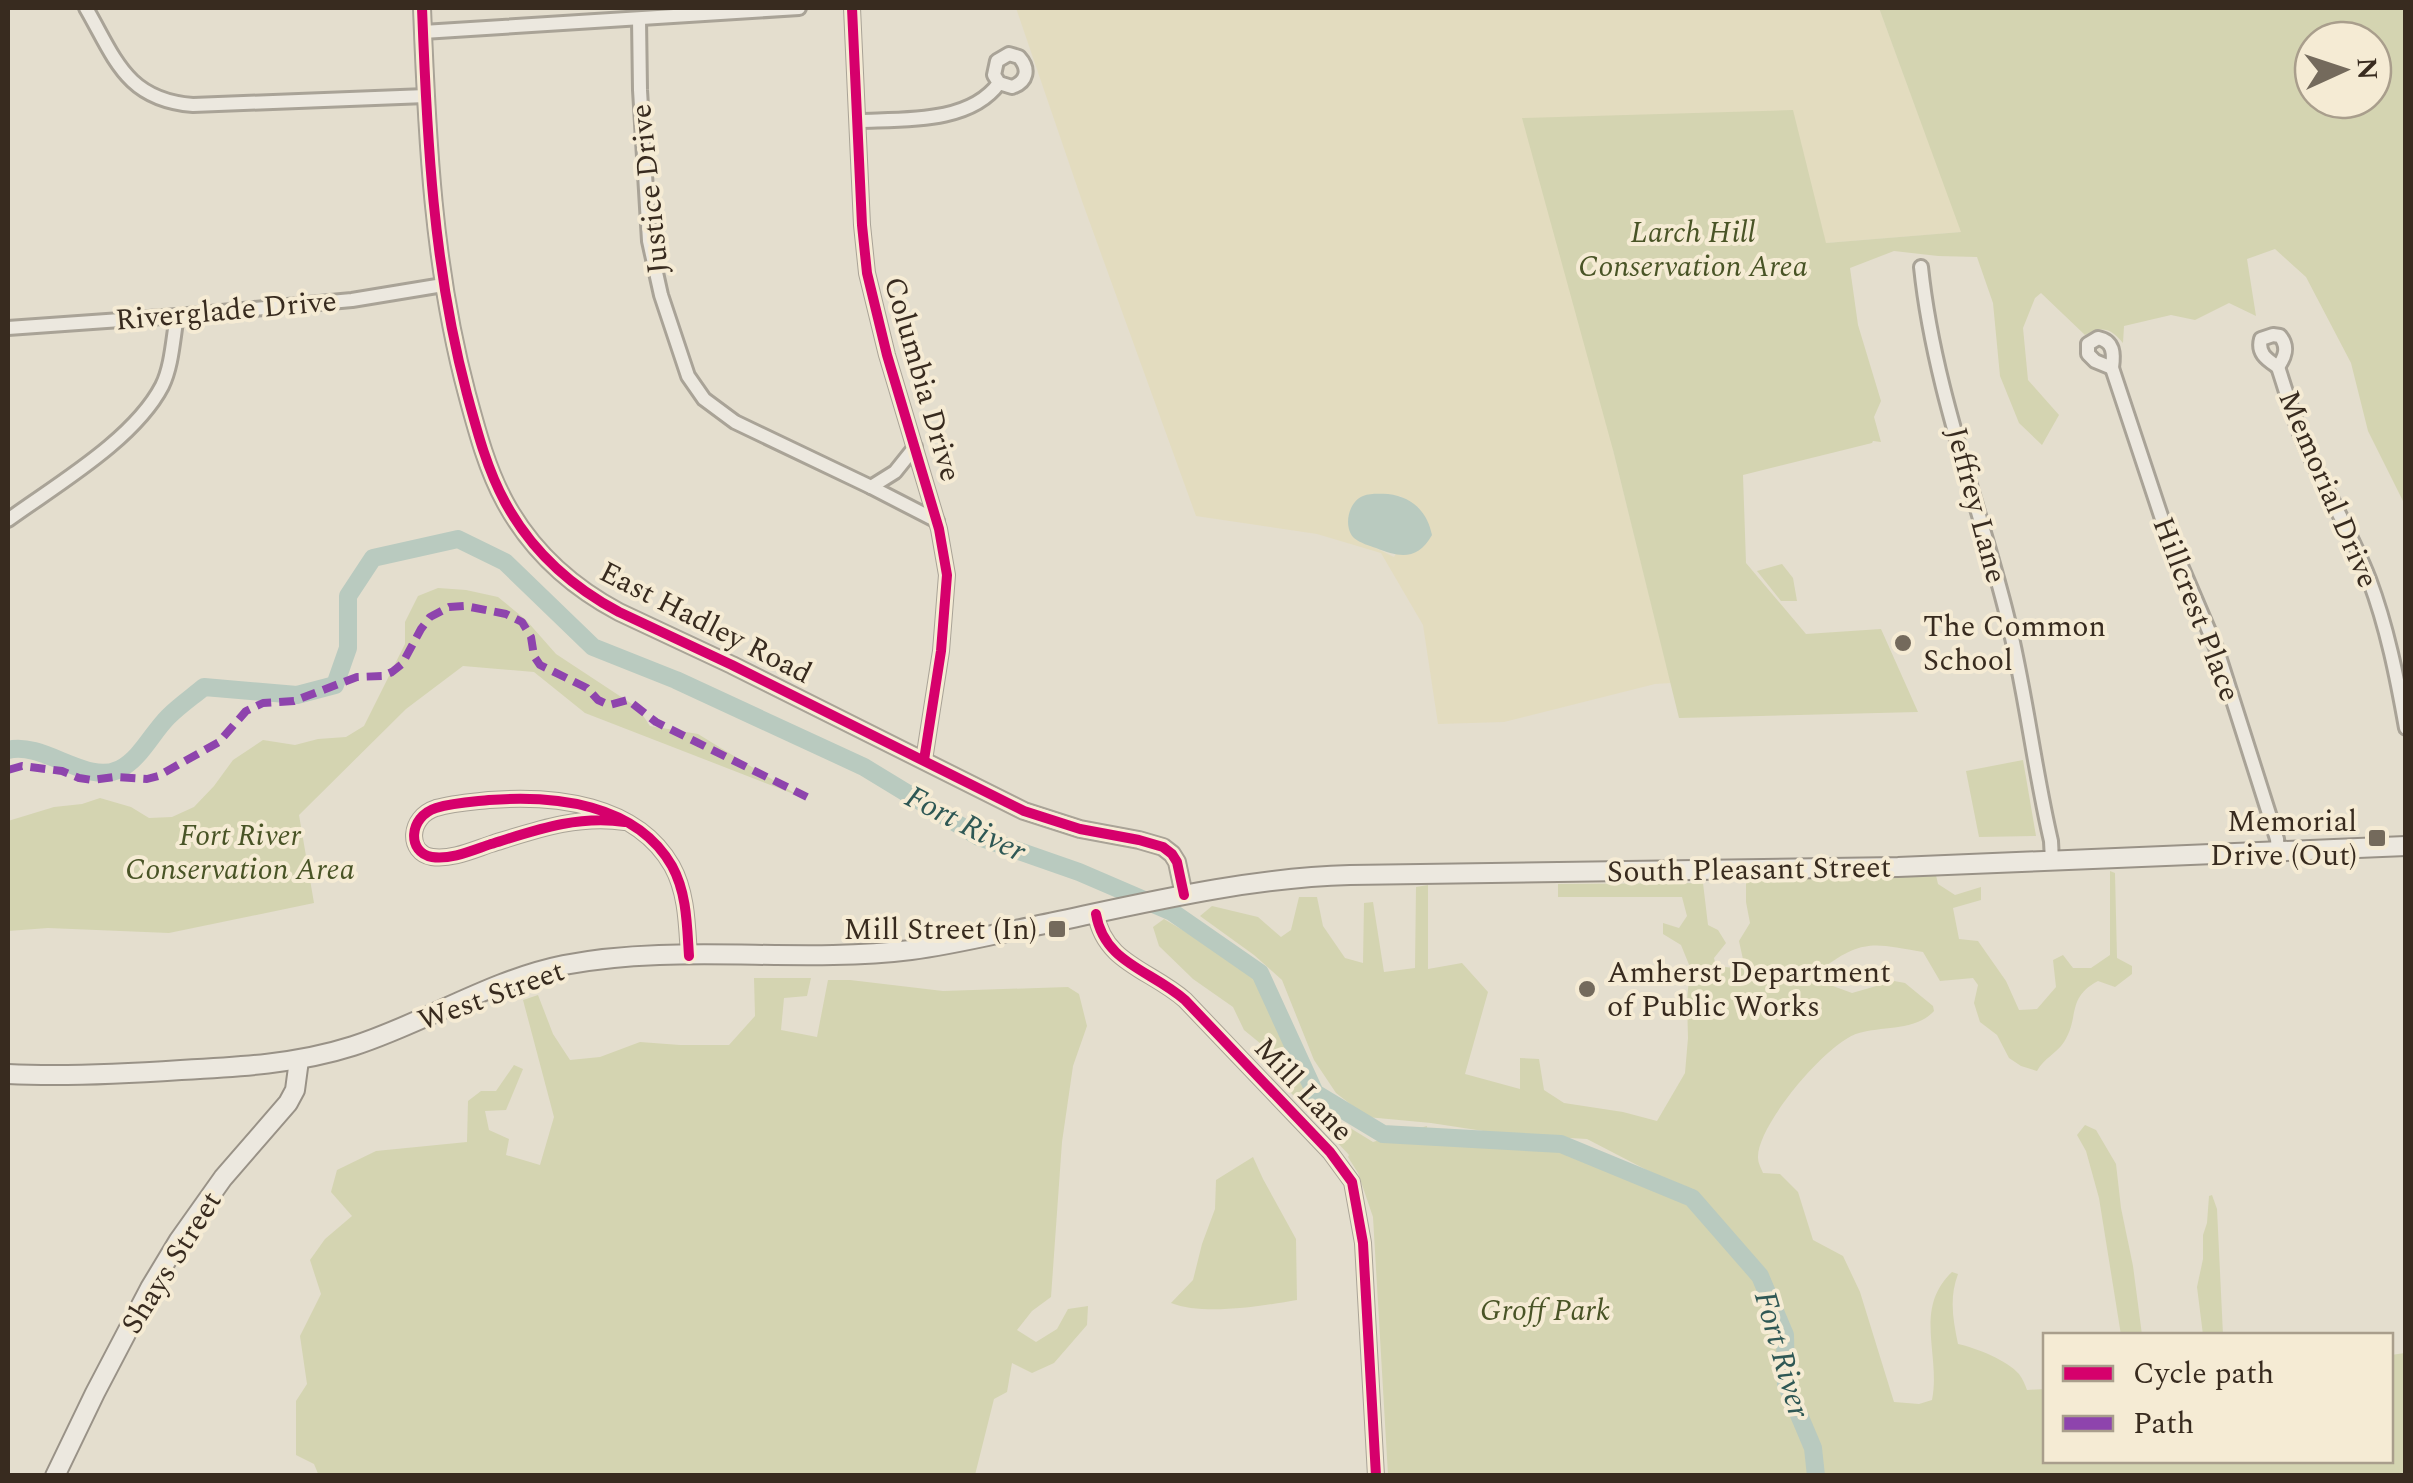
<svg xmlns="http://www.w3.org/2000/svg" width="2413" height="1483" font-family="Spectral,serif">
<rect width="100%" height="100%" fill="#e4dece"/>
<path fill="#e3dcbf" fill-rule="evenodd" d="M1016,8H1879L1962,232L1826,243L1613,450L1671,683L1655,684L1504,722L1438,724L1423,625L1381,553L1317,534L1196,516L1082,201ZM1400,496L1419,508L1394,557L1352,536Z"/>
<g fill="#d4d4b1" fill-rule="evenodd">
<path d="M1879,8H2405V505L2368,431L2351,363L2306,277L2275,249L2247,259L2256,316L2229,303L2195,320L2171,315L2124,326L2123,343C2110,328 2103,326 2085,335L2041,293L2035,298L2023,328L2028,380L2059,415L2042,445L2019,423L2000,376L1993,303L1977,257L1938,256L1894,251L1850,268L1858,325L1881,401L1874,417L1881,442L1873,441L1872,443L1743,475L1746,563L1806,634L1881,629L1918,712L1679,718L1613,450L1522,118L1793,110L1826,243L1961,232ZM2313,40H2373V100H2313Z"/>
<polygon points="1782,564 1793,578 1797,601 1781,601 1757,571"/>
<polygon points="438,588 466,590 498,597 526,620 556,654 638,708 650,726 698,734 799,796 585,713 534,672 463,666 406,709 299,815 314,903 169,933 48,928 8,931 8,821 54,807 82,804 100,798 131,807 149,818 172,817 194,807 214,786 233,760 263,740 295,745 318,739 346,737 364,726 405,644 405,622 418,596"/>
<polygon points="2023,760 2036,836 1979,837 1966,771"/>
<path d="M1935,871L1938,884L1955,895L1981,887V900L1953,908L1959,939L1978,941L2006,981L2019,1010L2037,1009L2056,987L2053,960L2063,955L2073,968H2091L2110,955V871L2115,873L2117,958L2132,966V974L2115,987L2098,981C2066,998 2080,1017 2064,1042C2056,1054 2044,1058 2037,1071L2021,1066L2009,1058L1997,1035L1980,1022L1974,1003L1978,985L1973,978L1940,981L1923,952C1875,944 1863,938 1822,969L1830,985L1852,993L1894,981L1905,983L1933,1006L1934,1011C1916,1031 1883,1026 1859,1033C1829,1040 1756,1126 1758,1158C1758,1163 1761,1168 1763,1173L1780,1174L1798,1192L1813,1240L1843,1256L1860,1292L1894,1402L1919,1404L1932,1400C1941,1355 1913,1309 1952,1272L1958,1274C1949,1298 1953,1320 1958,1344C1976,1348 2007,1360 2019,1374C2023,1379 2025,1385 2027,1390L2045,1389L2046,1460H2390L2391,1355L2405,1353V1475H1388L1373,1217L1358,1173L1348,1157L1349,1155L1277,1078L1278,1058L1244,1030L1233,1007L1193,979L1159,946L1153,927L1164,919L1258,975L1288,1044L1321,1110L1373,1142L1427,1126L1426,1134C1474,1137 1530,1136 1576,1145C1607,1152 1663,1180 1690,1197L1691,1193L1587,1139L1503,1134L1431,1123L1367,1117L1336,1093L1314,1060L1282,980L1254,955L1200,916L1212,906L1258,917L1281,937L1291,930L1299,897H1317L1323,926L1345,958L1363,963L1364,903L1373,902L1384,972L1415,968L1416,887L1428,885V969L1462,963L1488,992L1465,1074L1520,1089V1058L1539,1059L1544,1090L1564,1103L1623,1112L1657,1121L1685,1073L1688,1038L1687,1001L1690,967L1681,945L1663,934V923L1679,928L1687,916L1682,897H1558V884L1703,883L1708,925L1718,930L1726,943L1714,958L1716,966L1734,968L1744,964L1739,941L1750,923L1746,902V880L1842,878Z"/>
<polygon points="754,978 811,978 807,996 784,998 781,1030 817,1037 828,980 850,980 943,991 1068,987 1079,994 1087,1026 1073,1066 1062,1142 1051,1297 1032,1311 1017,1330 1036,1342 1057,1329 1068,1309 1088,1306 1087,1325 1054,1363 1032,1373 1012,1363 1007,1392 994,1399 975,1475 319,1476 314,1464 296,1455 296,1401 307,1384 300,1336 321,1294 310,1260 325,1239 352,1216 331,1192 337,1170 376,1151 467,1142 468,1101 481,1091 496,1091 514,1065 523,1069 506,1110 485,1111 489,1130 509,1139 506,1155 540,1165 554,1117 523,1000 538,995 553,1034 570,1060 600,1057 640,1042 680,1045 729,1045 755,1016"/>
<polygon points="2085,1125 2096,1130 2116,1164 2121,1208 2133,1266 2142,1335 2121,1335 2099,1198 2086,1151 2077,1135"/>
<path d="M1253,1157L1263,1179L1296,1239L1297,1300C1262,1306 1204,1316 1171,1303L1193,1280L1202,1244L1215,1209L1216,1180Z"/>
<polygon points="2212,1195 2217,1209 2223,1335 2203,1335 2197,1287 2203,1259 2203,1235 2207,1223 2209,1196"/>
</g>
<path fill="#b9cabf" d="M1388,494C1412,497 1427,511 1432,535C1418,560 1400,558 1376,548C1370,546 1360,543 1354,538C1343,527 1348,502 1363,496C1371,493 1380,494 1388,494Z"/>
<g fill="none" stroke-linecap="round" stroke-linejoin="round">
<path stroke="#b9cabf" stroke-width="18" d="M8,750C44,741 87,786 120,769C141,758 152,733 168,717C179,706 192,697 204,687L297,695L335,685L348,648V596L373,558L458,539L505,562L593,647L676,680L864,767L979,837L1079,872L1172,912L1260,973L1315,1093L1383,1134L1561,1144L1692,1198L1760,1276L1785,1335L1786,1384L1813,1448L1816,1476"/>
<g stroke="#a9a397" stroke-width="18">
<g id="minor">
<path d="M86,8C115,58 126,100 193,105L426,96"/>
<polyline points="852,8 862,225 867,273 887,355 939,529 947,575 941,651 924,760"/>
<polyline points="639,19 640,90 649,241 661,295 688,376 704,399 735,422 871,487 895,472 915,447"/>
<polyline points="423,32 799,8"/>
<path d="M858,121C902,119 970,124 999,83L1012,87C1027,82 1030,69 1019,57L1009,54L997,61L994,75L999,83"/>
<path d="M1921,267C1933,383 1976,495 2005,608C2025,685 2033,764 2051,841L2052,861"/>
<polyline points="8,328 177,316 352,300 443,285"/>
<path d="M2273,335L2280,336C2289,347 2285,357 2278,367C2268,360 2257,354 2261,339Z"/>
<path d="M2098,338C2114,341 2114,354 2112,368L2095,361L2088,354V344Z"/>
<path d="M2278,367C2287,394 2294,421 2306,447C2326,491 2351,533 2369,579C2387,627 2397,677 2406,728"/>
<polyline points="2112,368 2165,528 2217,650 2277,839 2278,852"/>
<polyline points="871,487 937,521"/>
<path d="M8,520C56,485 134,440 162,386C172,366 173,338 177,316"/>
<path d="M625,822C577,815 536,830 491,844C473,850 451,860 432,857C407,853 408,817 436,808C453,803 471,802 489,800C554,795 636,803 672,866C687,893 687,926 689,956"/>
<path d="M1096,914C1104,963 1151,970 1185,1000L1330,1152L1352,1182L1363,1243L1376,1476"/>
</g>
</g>
<g stroke="#a9a397" stroke-width="20">
<path id="tertiary" d="M422,8C427,138 433,267 467,394C477,431 487,469 505,502C531,550 572,587 619,612L732,665L1024,811L1080,829L1139,840L1163,847L1172,854L1177,862L1184,895"/>
</g>
<g stroke="#999287" stroke-width="22">
<g id="secondary">
<path d="M8,1074C66,1077 123,1074 181,1070C239,1067 297,1064 353,1046C425,1023 490,980 564,965C678,943 796,964 911,950C951,945 991,935 1030,927C1136,905 1242,878 1350,875L1898,867L2406,846"/>
<polyline points="55,1476 95,1393 150,1288 179,1240 223,1178 288,1103 295,1090 299,1060"/>
</g>
</g>
<use href="#minor" stroke="#ece8df" stroke-width="12"/>
<use href="#tertiary" stroke="#ece8df" stroke-width="15"/>
<use href="#secondary" stroke="#ece8df" stroke-width="18"/>
<polyline stroke="#8e44ad" stroke-width="8" stroke-dasharray="15 8" stroke-linecap="butt" points="8,770 22,766 62,771 79,778 92,780 115,777 147,779 158,776 219,742 246,711 263,703 294,701 357,677 383,676 392,672 402,664 421,629 430,617 449,607 465,606 506,614 522,622 531,637 534,656 540,665 587,688 598,700 609,705 628,700 656,722 807,797"/>
<g stroke="#f5ebd4" stroke-width="16">
<g id="cycleway">
<path d="M422,8C427,138 433,267 467,394C477,431 487,469 505,502C531,550 572,587 619,612L732,665L1024,811L1080,829L1139,840L1163,847L1172,854L1177,862L1184,895"/>
<polyline points="852,8 862,225 867,273 887,355 939,529 947,575 941,651 924,760"/>
<path d="M625,822C577,815 536,830 491,844C473,850 451,860 432,857C407,853 408,817 436,808C453,803 471,802 489,800C554,795 636,803 672,866C687,893 687,926 689,956"/>
<path d="M1096,914C1104,963 1151,970 1185,1000L1330,1152L1352,1182L1363,1243L1376,1476"/>
</g>
</g>
<use href="#cycleway" stroke="#d6006c" stroke-width="10"/>
</g>
<g fill="#746a5c" stroke="#f5ebd4" stroke-width="4">
<circle cx="1903" cy="643" r="10"/>
<rect x="2367" y="828" width="20" height="20" rx="5"/>
<rect x="1047" y="919" width="20" height="20" rx="5"/>
<circle cx="1587" cy="989" r="10"/>
</g>
<g text-anchor="middle" stroke-width="8" stroke-linejoin="round" paint-order="stroke">
<g font-size="30" fill="#382b1f" stroke="#f5ebd4">
<text transform="translate(649 189) rotate(-96)" y="10">Justice Drive</text>
<text transform="translate(226 310) rotate(-5)" y="10">Riverglade Drive</text>
<text transform="translate(923 379) rotate(74)" y="10">Columbia Drive</text>
<text transform="translate(2329 489) rotate(67)" y="10">Memorial Drive</text>
<text transform="translate(1977 505) rotate(75)" y="10">Jeffrey Lane</text>
<text transform="translate(2197 609) rotate(69)" y="10">Hillcrest Place</text>
<text transform="translate(706 622) rotate(27)" y="10">East Hadley Road</text>
<text transform="translate(1749 869) rotate(-1)" y="10">South Pleasant Street</text>
<text transform="translate(491 995) rotate(-20)" y="10">West Street</text>
<text transform="translate(1304 1089) rotate(47)" y="10">Mill Lane</text>
<text transform="translate(171 1262) rotate(-58)" y="10">Shays Street</text>
</g>
<g font-size="30" font-style="italic" fill="#495426" stroke="#f5ebd4">
<text x="1693" y="242">Larch Hill<tspan x="1693" dy="34">Conservation Area</tspan></text>
<text x="240" y="845">Fort River<tspan x="240" dy="34">Conservation Area</tspan></text>
<text x="1545" y="1320">Groff Park</text>
</g>
<g font-size="30" fill="#382b1f" stroke="#f5ebd4" text-anchor="start">
<text x="1923" y="636">The Common<tspan x="1923" dy="34">School</tspan></text>
<text x="2357" y="831" text-anchor="end">Memorial<tspan x="2357" dy="34">Drive (Out)</tspan></text>
<text x="1037" y="939" text-anchor="end">Mill Street (In)</text>
<text x="1607" y="982">Amherst Department<tspan x="1607" dy="34">of Public Works</tspan></text>
</g>
<g font-size="32" font-style="italic" fill="#2f5855" stroke="#f5ebd4">
<text transform="translate(966 823) rotate(27)" y="11">Fort River</text>
<text transform="translate(1783 1354) rotate(74)" y="11">Fort River</text>
</g>
</g>
<rect width="2413" height="1483" fill="none" stroke="#382b1f" stroke-width="20"/>
<rect x="2043" y="1333" width="350" height="130" fill="#f5ebd4" stroke="#a99e8c" stroke-width="2.5"/>
<rect x="2063" y="1366" width="50" height="15" fill="#d6006c" stroke="#a99e8c" stroke-width="2.5"/>
<text x="2133" y="1383" font-size="30" fill="#382b1f">Cycle path</text>
<rect x="2063" y="1416" width="50" height="15" fill="#8e44ad" stroke="#a99e8c" stroke-width="2.5"/>
<text x="2133" y="1433" font-size="30" fill="#382b1f">Path</text>
<g transform="translate(2343 70) rotate(87)"><circle r="48" fill="#f5ebd4" stroke="#a99e8c" stroke-width="2.5"/>
<path d="M0-8L18 38L0 25L-18 38Z" fill="#746a5c"/>
<text y="-15" font-size="28" font-weight="bold" text-anchor="middle" fill="#382b1f">N</text>
</g>
</svg>
